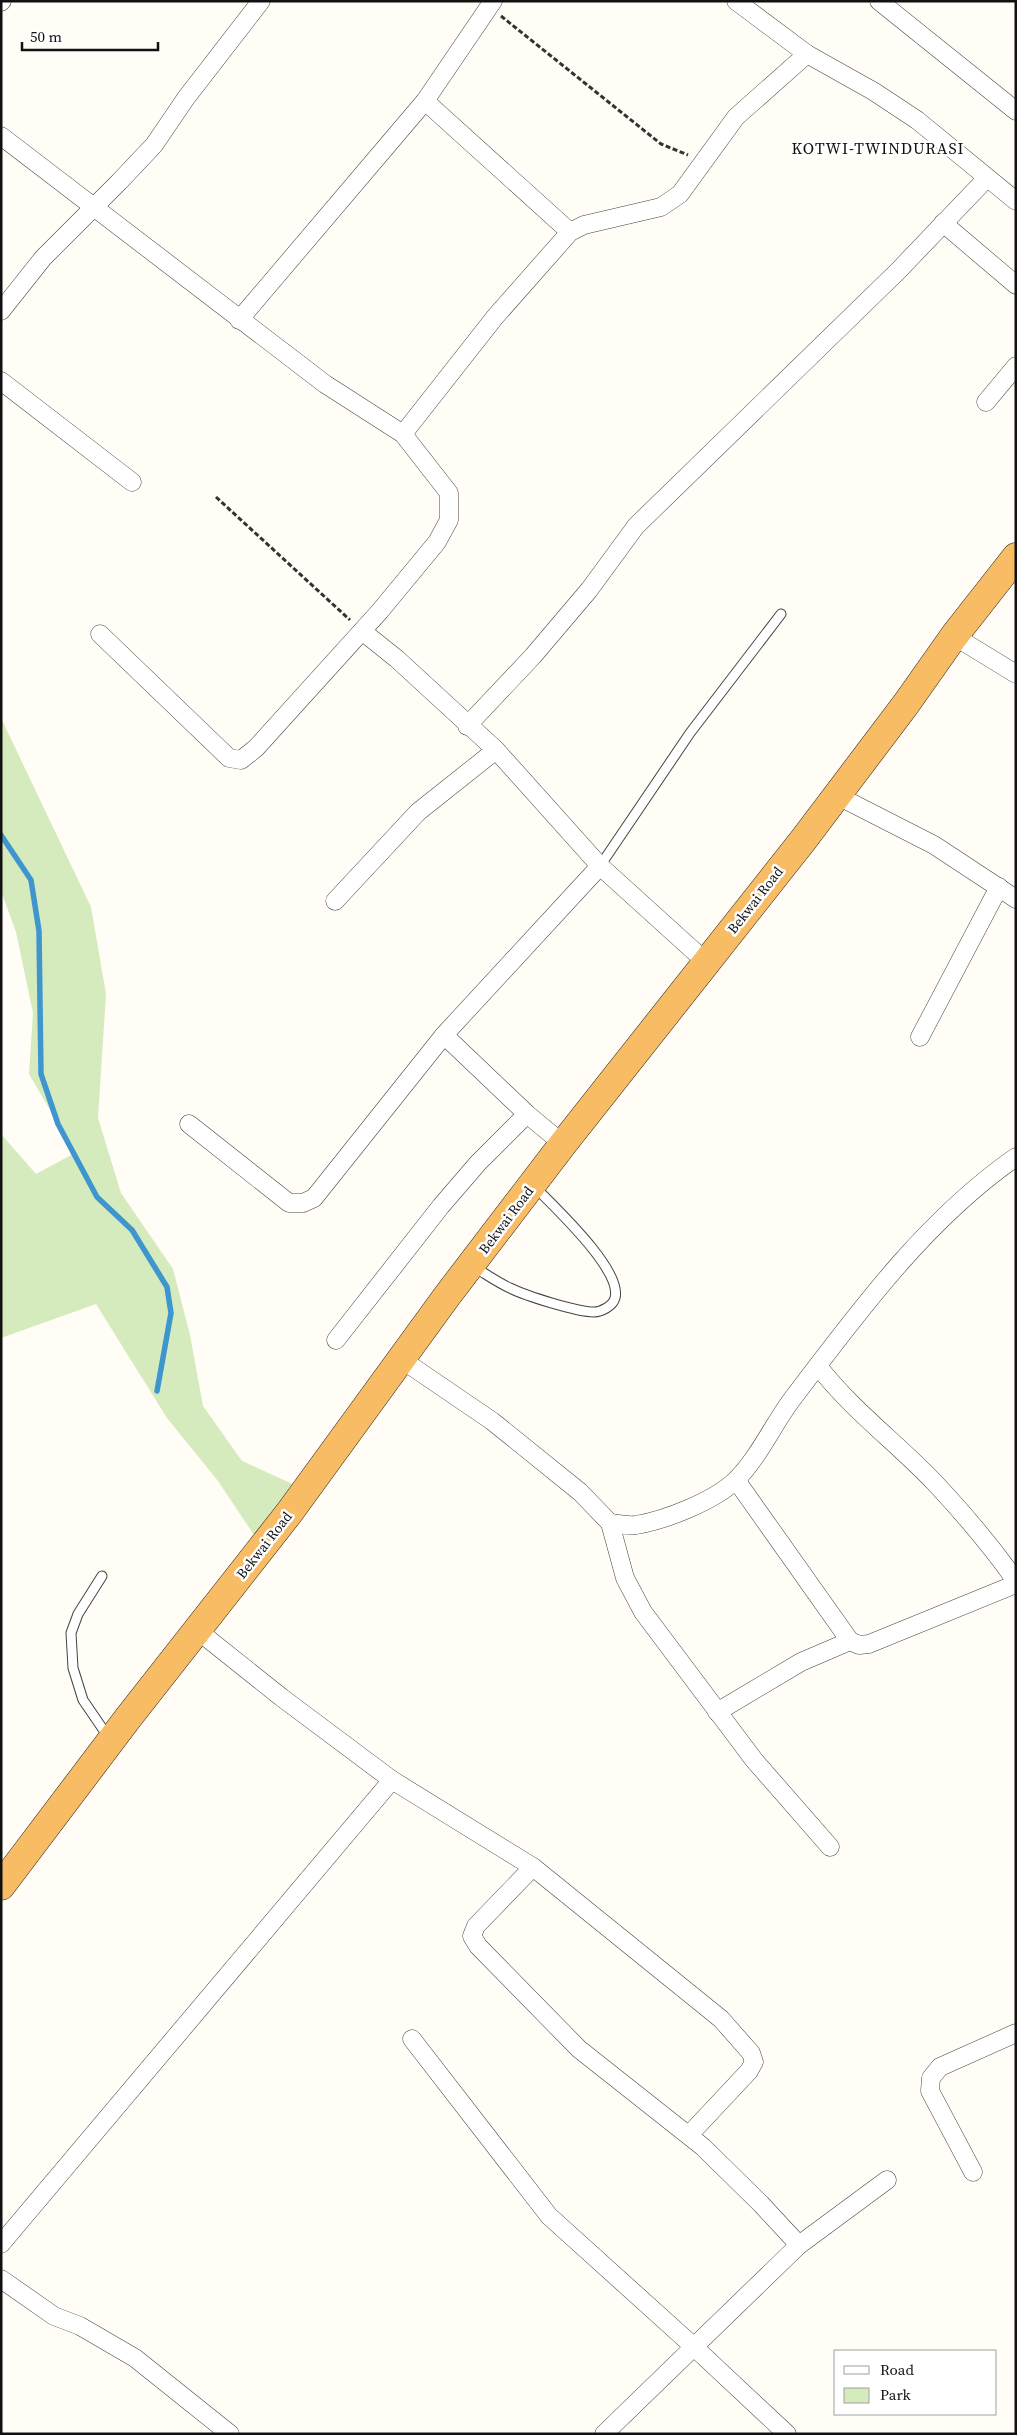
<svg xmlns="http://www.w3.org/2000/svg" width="1017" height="2435" font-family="'Source Serif 4',serif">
<rect width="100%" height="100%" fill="#fffdf5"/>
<polygon fill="#d5ebbd" points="1,718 91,907 106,994 98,1118 121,1193 173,1269 190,1335 203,1406 242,1461 297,1486 256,1538 218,1481 167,1418 96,1304 1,1338 1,1134 36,1174 75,1153 29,1074 33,1013 16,932 1,891"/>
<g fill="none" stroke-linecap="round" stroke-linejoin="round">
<polyline stroke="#3f96cf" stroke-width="5.5" points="1,835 31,880 39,931 41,1074 58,1124 97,1197 132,1230 167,1287 171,1313 157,1391"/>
<g stroke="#444" stroke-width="11">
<g id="service">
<polyline points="600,866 690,733 781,614"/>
<path d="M474,1267C486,1274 497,1282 510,1288C526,1296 577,1312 594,1312C601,1312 613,1306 615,1298C623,1270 552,1205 534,1186"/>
<polyline points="102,1576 78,1614 71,1633 73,1668 83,1700 109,1738"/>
</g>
</g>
<g stroke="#444" stroke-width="19">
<g id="minor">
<polyline points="736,1 807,54 873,91 917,120 1016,201"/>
<polyline points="879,1 1016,111"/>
<polyline points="1,2 2,1"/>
<polyline points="425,101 570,232"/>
<polyline points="1,136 325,384 403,434 449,493 449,520 437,542 380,611 256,748 241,760 229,758 100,634"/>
<polyline points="943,223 1016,285"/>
<polyline points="1,311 43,258 119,182 154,145 186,98 261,1"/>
<polyline points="239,320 425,101 493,1"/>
<polyline points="1,381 132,482"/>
<polyline points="986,402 1016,366"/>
<polyline points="403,434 495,317 570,232 584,225 661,207 680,194 736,117 807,54"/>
<polyline points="362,631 397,659 496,750 600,866 706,962"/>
<polyline points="954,636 1016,674"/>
<polyline points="467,726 533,656 589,590 636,526 898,271 986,179"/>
<polyline points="836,795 934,845 1016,899"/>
<polyline points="335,901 418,812 496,750"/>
<polyline points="444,1035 527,1114 563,1144"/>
<polyline points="920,1037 999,887"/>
<polyline points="189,1124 289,1203 303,1203 314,1198 444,1035 600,866"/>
<polyline points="336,1340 441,1206 478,1163 527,1114"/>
<polyline points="401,1359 492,1421 580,1492 610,1523 625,1578 643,1612 754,1760 830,1847"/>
<path d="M818,1366C852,1410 897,1443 935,1483C964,1514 992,1547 1016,1581"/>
<polyline points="736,1480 850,1641 859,1645 869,1644 1016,1584"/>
<path d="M610,1523C618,1524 628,1526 636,1525C666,1520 714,1501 736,1480C758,1458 772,1427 790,1402C856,1315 925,1220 1016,1157"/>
<polyline points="197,1630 281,1697 392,1780 533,1867 721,2019 751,2053 754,2062 749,2071 689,2135"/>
<polyline points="717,1712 801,1662 850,1641"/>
<polyline points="533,1867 476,1926 472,1936 478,1946 579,2049 703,2147 761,2204 799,2245"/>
<polyline points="412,2039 549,2216 693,2346 787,2434"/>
<polyline points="973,2172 930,2091 931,2078 940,2067 1016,2033"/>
<polyline points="1,2244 392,1780"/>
<polyline points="1,2279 54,2316 80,2326 135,2358 230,2434"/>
<polyline points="604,2434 799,2245 887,2180"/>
</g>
</g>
<g stroke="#222" stroke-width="29">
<polyline id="trunk" points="1,1886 128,1718 289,1513 447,1296 563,1144 804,839 906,704 954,636 1016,557"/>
</g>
<g stroke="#333" stroke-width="3" stroke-dasharray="5 2.5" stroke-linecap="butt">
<polyline points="501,16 661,144 688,155"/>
<polyline points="216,497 350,620"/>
</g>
<use href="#service" stroke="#fff" stroke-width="9"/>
<use href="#minor" stroke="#fff" stroke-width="18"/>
<use href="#trunk" stroke="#f7bc64" stroke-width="28"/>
</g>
<g text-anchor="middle" stroke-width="5" stroke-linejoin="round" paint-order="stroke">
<g font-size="14" fill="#111" stroke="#fff">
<text transform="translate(755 900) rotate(-52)" y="5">Bekwai Road</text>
<text transform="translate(506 1220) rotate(-53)" y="5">Bekwai Road</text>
<text transform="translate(264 1545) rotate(-52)" y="5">Bekwai Road</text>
</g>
<g font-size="16" letter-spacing="1" fill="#111" stroke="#fff">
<text x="878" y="154">KOTWI-TWINDURASI</text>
</g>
</g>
<rect width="1017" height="2435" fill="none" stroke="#111111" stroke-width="5"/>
<rect x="834" y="2350" width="162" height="65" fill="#ffffff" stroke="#a0a0a0"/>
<rect x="844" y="2366" width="25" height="8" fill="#ffffff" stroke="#a0a0a0"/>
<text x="880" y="2375" font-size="15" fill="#111111">Road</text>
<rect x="844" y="2388" width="25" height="15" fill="#d5ebbd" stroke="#a0a0a0"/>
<text x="880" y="2400" font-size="15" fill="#111111">Park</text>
<path d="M22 42v8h136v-8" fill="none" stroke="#111111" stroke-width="2.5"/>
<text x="30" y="42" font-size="15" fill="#111111" stroke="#ffffff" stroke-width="4" paint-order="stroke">50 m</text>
</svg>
